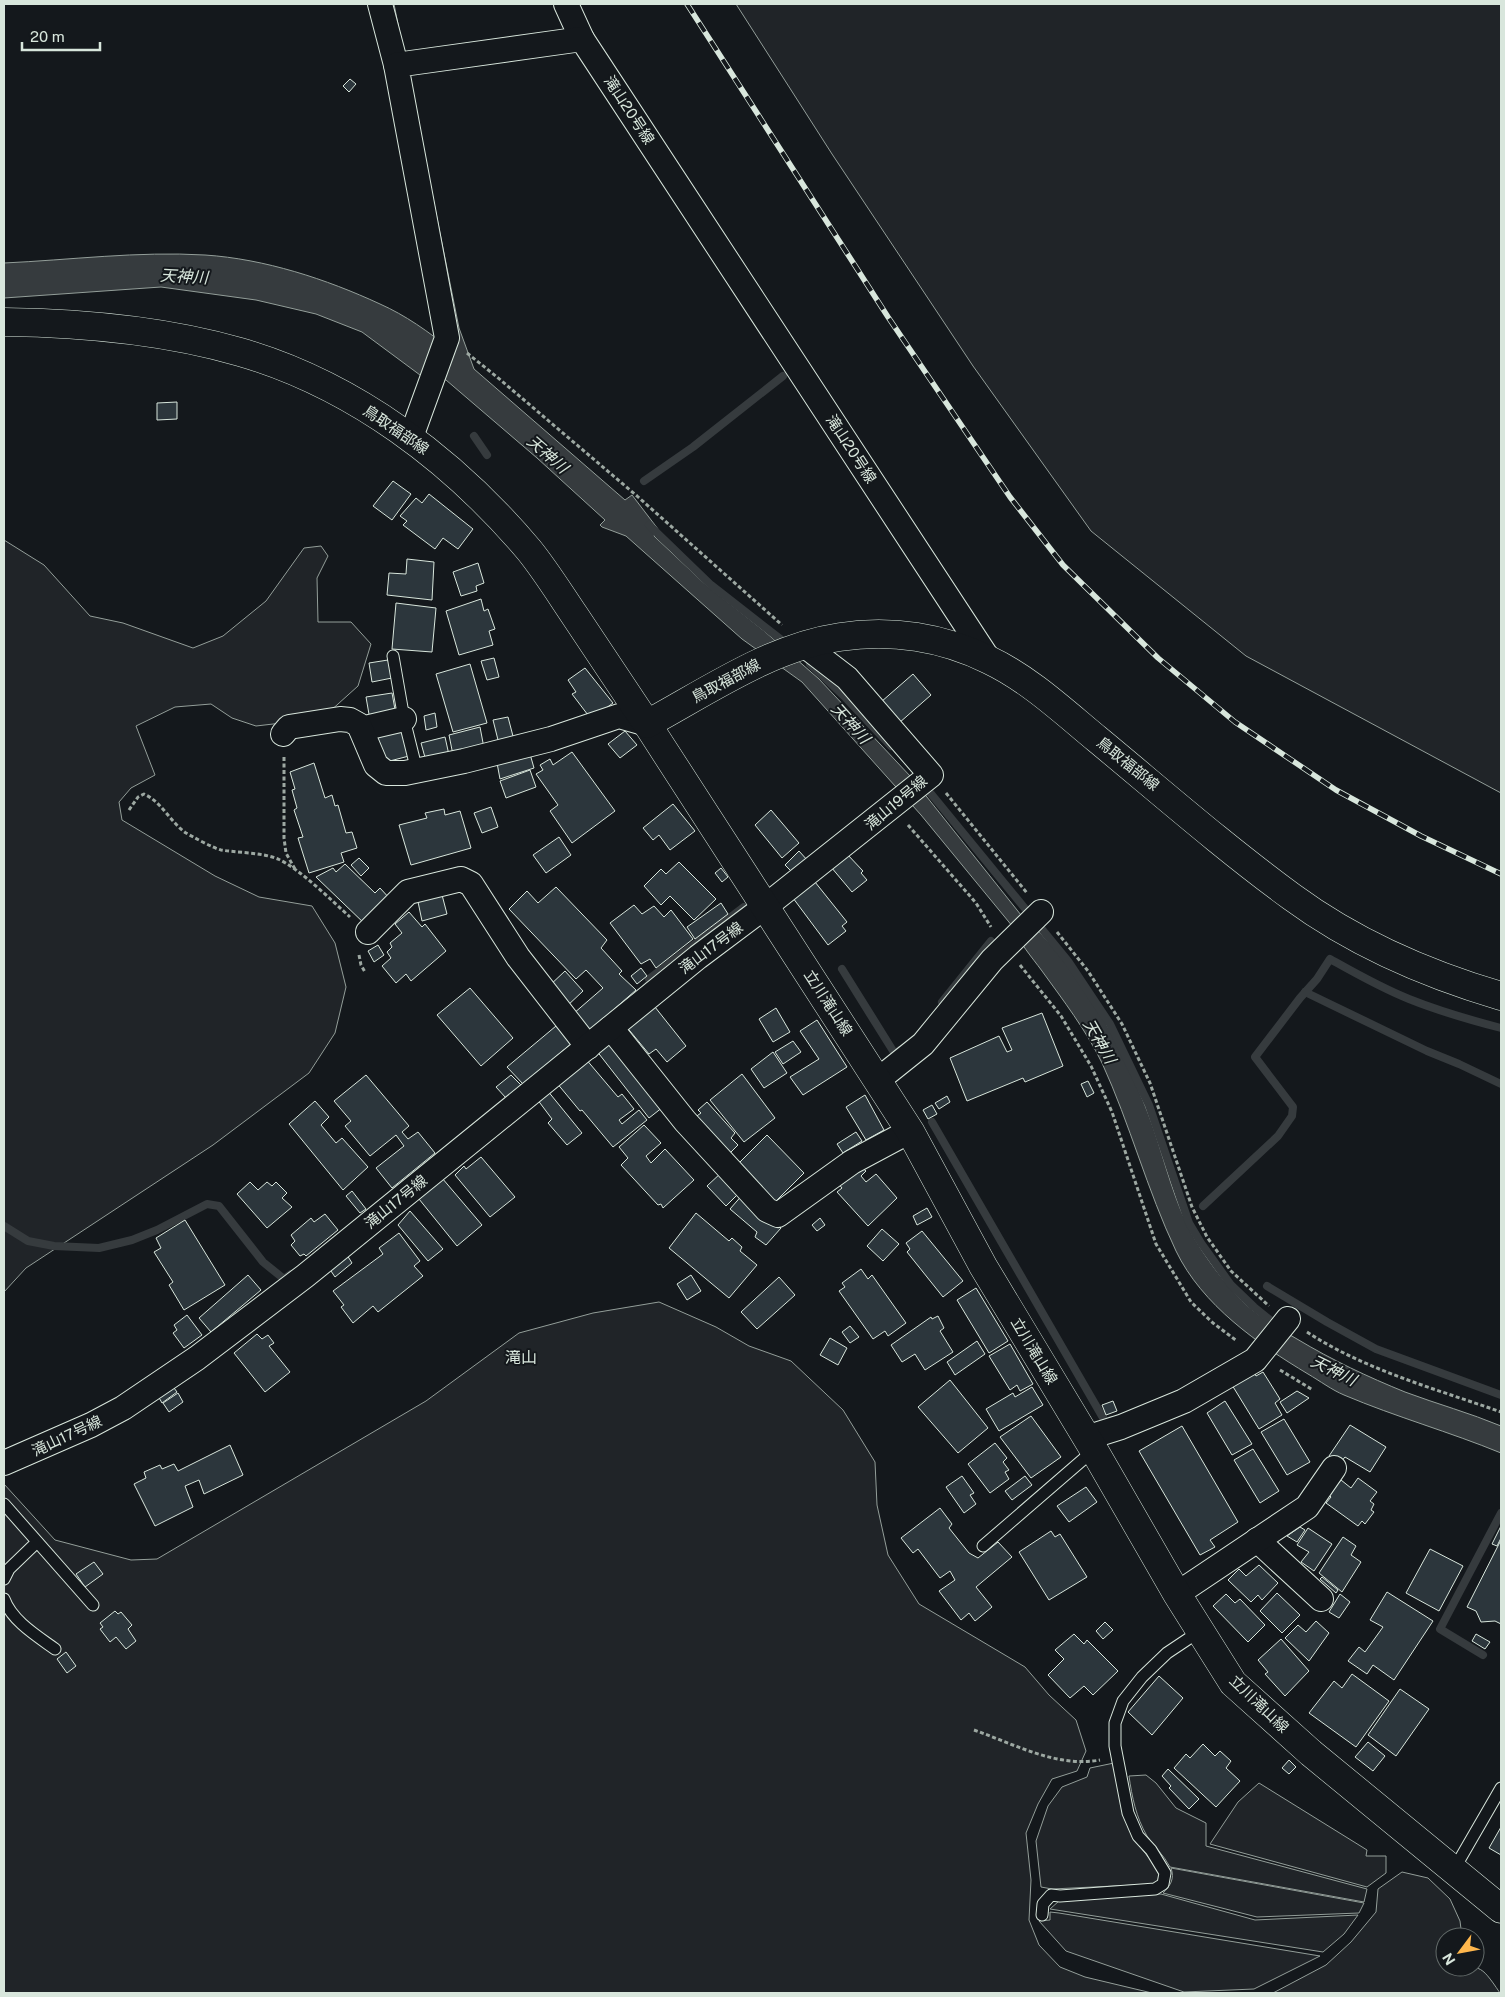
<svg xmlns="http://www.w3.org/2000/svg" width="1505" height="1997" font-family="'Public Sans','Noto Sans JP',sans-serif">
<rect width="100%" height="100%" fill="#14181c"/>
<g fill="#202428" stroke="#939e99">
<polygon points="736,4 1501,4 1501,793 1246,656 1091,531 973,366 832,154"/>
<polygon points="4,540 44,565 90,616 123,623 193,648 223,636 266,601 304,548 321,546 328,556 317,578 318,622 351,622 371,644 358,686 328,713 299,721 256,726 232,718 211,704 175,707 136,726 155,775 131,788 119,802 122,820 215,876 259,897 312,906 335,943 346,987 335,1033 309,1073 213,1145 26,1268 4,1292"/>
<polygon points="659,1302 716,1327 749,1346 791,1361 843,1410 875,1462 877,1505 888,1555 919,1604 1025,1667 1049,1695 1076,1720 1086,1751 1077,1771 1052,1779 1038,1804 1026,1833 1031,1880 1029,1920 1039,1945 1060,1967 1085,1977 1152,1993 4,1993 4,1484 55,1540 131,1560 157,1559 426,1401 519,1333 593,1313"/>
<polygon points="1114,1763 1127,1821 1141,1848 1158,1869 1161,1879 1155,1884 1052,1889 1041,1887 1036,1841 1048,1806 1062,1787 1087,1777 1090,1768"/>
<path d="M1146,1775L1156,1783L1176,1808L1206,1823V1846L1367,1889L1364,1902L1170,1867C1164,1855 1154,1847 1147,1836C1136,1817 1132,1797 1129,1776Z"/>
<polygon points="1259,1783 1367,1850 1366,1856 1386,1856 1386,1873 1367,1887 1210,1844 1238,1802"/>
<path d="M1171,1868L1364,1903L1359,1913L1257,1917L1163,1893C1170,1886 1175,1879 1171,1868Z"/>
<path d="M1402,1872L1428,1878L1450,1899L1460,1921L1462,1937H1445V1967C1481,1967 1479,1962 1500,1993H1273L1326,1965L1351,1942L1376,1912L1378,1889Z"/>
<polygon points="1161,1894 1255,1920 1358,1915 1344,1934 1323,1952 1050,1909 1059,1901"/>
<polygon points="1050,1912 1059,1913 1320,1956 1254,1989 1184,1992 1066,1951 1039,1921 1050,1920"/>
</g>
<path fill="#363b3e" stroke="#939e99" d="M389,4H394L459,328L474,369L625,500L632,495L658,529L654,536L705,584L763,630L819,679L911,777L1021,915C1079,965 1121,1043 1148,1113C1162,1149 1170,1189 1187,1224C1199,1250 1228,1289 1250,1308C1264,1320 1281,1330 1297,1339C1332,1360 1368,1377 1405,1392C1437,1404 1470,1413 1501,1426V1453C1450,1432 1396,1417 1344,1395C1332,1390 1320,1381 1308,1374C1258,1344 1202,1305 1176,1251C1147,1190 1130,1124 1102,1063C1086,1030 1063,1000 1042,971C1031,956 1020,944 1013,927L921,815L802,682L742,639L626,536L602,527L600,525L605,520L537,458L446,380L427,375H420L362,332L316,314L256,300L161,287L4,298V263C70,260 138,251 205,255C265,259 326,279 380,304C405,315 429,332 450,349Z"/>
<g fill="none" stroke-linecap="round" stroke-linejoin="round">
<g stroke="#363b3e" stroke-width="8">
<polyline points="474,436 487,455"/>
<polyline points="644,481 693,447 783,376"/>
<polyline points="649,525 711,585 788,645"/>
<polyline points="810,664 844,696 891,746"/>
<polyline points="923,784 1068,961 1110,1024 1149,1105 1189,1223 1201,1243 1231,1285 1254,1307 1275,1324"/>
<polyline points="842,969 895,1054 900,1050"/>
<polyline points="646,987 651,982 649,979 744,907"/>
<polyline points="1305,992 1427,1051 1459,1064 1501,1084"/>
<polyline points="942,1002 991,941"/>
<polyline points="932,1122 1106,1423 1111,1420"/>
<path d="M1203,1206L1278,1136L1292,1116L1293,1107L1255,1057L1300,998L1317,979L1330,959C1355,973 1381,988 1409,999C1439,1011 1470,1020 1501,1028"/>
<polyline points="4,1226 28,1241 54,1246 99,1248 132,1240 157,1230 207,1204 219,1206 263,1262 284,1279 291,1274"/>
<polyline points="1267,1286 1327,1322 1376,1349 1501,1395"/>
<polyline points="1483,1655 1440,1629 1501,1513"/>
</g>
</g>
<g fill="#2c363c" stroke="#d8e6dc">
<polygon points="350,79 356,84 349,92 343,86"/>
<polygon points="177,402 177,419 157,420 157,403"/>
<polygon points="393,481 411,494 392,520 373,506"/>
<polygon points="429,494 473,529 458,549 443,538 435,549 403,525 407,521 400,516 416,498 422,503"/>
<polygon points="407,559 434,562 432,600 387,595 389,573 406,574"/>
<polygon points="478,563 484,583 476,586 477,591 461,596 453,572"/>
<polygon points="481,599 484,611 488,609 495,629 489,631 493,645 459,655 446,611"/>
<polygon points="396,603 436,608 432,652 392,649"/>
<polygon points="494,658 499,677 487,680 481,661"/>
<polygon points="388,660 392,678 372,682 369,663"/>
<polygon points="470,664 487,723 453,732 436,674"/>
<polygon points="585,668 613,703 591,719 572,694 576,692 568,680"/>
<polygon points="913,674 931,695 899,723 881,702"/>
<polygon points="392,693 396,715 370,720 366,697"/>
<polygon points="435,713 437,727 426,730 424,716"/>
<polygon points="508,717 514,740 499,744 493,720"/>
<polygon points="400,727 409,756 382,763 374,734"/>
<polygon points="480,727 484,748 453,755 449,735"/>
<polygon points="625,731 637,745 620,758 608,744"/>
<polygon points="445,737 449,755 426,761 421,743"/>
<polygon points="572,752 615,811 572,843 550,811 558,805 536,774 543,770 540,765 550,759 553,765"/>
<polygon points="530,754 534,768 500,779 497,763"/>
<polygon points="314,763 325,798 332,795 335,806 338,805 346,833 352,832 357,848 341,853 344,862 309,873 298,838 303,837 294,810 297,808 292,790 295,789 290,772"/>
<polygon points="530,770 536,787 506,798 500,781"/>
<polygon points="673,804 695,831 670,850 659,835 653,840 643,828"/>
<polygon points="491,807 498,827 482,833 474,813"/>
<polygon points="444,809 445,815 460,811 471,848 411,865 399,825 427,818 425,813"/>
<polygon points="771,810 799,843 782,858 755,825"/>
<polygon points="559,837 571,855 546,873 533,855"/>
<polygon points="799,851 808,861 793,873 785,865"/>
<polygon points="847,854 863,871 861,873 867,880 852,892 831,867"/>
<polygon points="359,858 369,868 361,876 351,865"/>
<polygon points="679,862 716,899 694,920 670,896 661,905 644,886 661,869 666,874"/>
<polygon points="345,864 375,893 380,888 391,900 367,926 316,877 333,868 336,872"/>
<polygon points="721,868 728,877 722,882 715,873"/>
<polygon points="815,882 847,922 842,926 846,931 828,945 793,898"/>
<polygon points="556,887 607,940 601,948 622,971 619,974 636,990 588,1032 573,1014 603,988 586,970 576,979 509,909 527,891 538,903"/>
<polygon points="441,891 447,914 422,921 417,897"/>
<polygon points="721,903 728,914 695,939 687,927"/>
<polygon points="634,905 642,914 654,906 664,917 671,910 693,939 656,968 650,959 641,964 610,923"/>
<polygon points="409,912 422,927 425,924 446,951 411,981 406,974 396,983 382,966 391,958 387,952 392,947 390,943 402,933 395,924"/>
<polygon points="378,945 384,955 374,962 368,951"/>
<polygon points="641,968 647,976 637,984 631,976"/>
<polygon points="565,971 583,991 566,1007 548,987"/>
<polygon points="470,988 513,1038 481,1066 437,1015"/>
<polygon points="651,1002 686,1046 667,1062 656,1049 649,1054 625,1025"/>
<polygon points="776,1008 790,1032 773,1042 759,1019"/>
<polygon points="1042,1013 1063,1066 1025,1082 1023,1078 967,1101 950,1058 999,1036 1007,1052 1012,1050 1002,1028"/>
<polygon points="817,1020 847,1067 803,1095 790,1077 819,1059 800,1031"/>
<polygon points="556,1026 571,1044 523,1084 507,1067"/>
<polygon points="609,1039 663,1107 649,1118 596,1050"/>
<polygon points="793,1041 801,1052 783,1064 775,1052"/>
<polygon points="773,1052 787,1073 764,1088 751,1069"/>
<polygon points="585,1058 618,1097 622,1094 634,1109 619,1120 622,1124 639,1110 647,1120 613,1147 582,1110 580,1111 556,1082"/>
<polygon points="742,1074 775,1118 744,1142 710,1100"/>
<polygon points="366,1075 409,1126 402,1132 408,1139 418,1132 435,1153 392,1188 376,1168 404,1146 396,1135 370,1156 345,1126 351,1121 334,1101"/>
<polygon points="511,1075 521,1085 506,1098 496,1087"/>
<polygon points="1088,1081 1094,1093 1087,1097 1081,1084"/>
<polygon points="547,1090 582,1133 567,1145 548,1123 552,1119 537,1099"/>
<polygon points="865,1095 884,1130 866,1140 846,1107"/>
<polygon points="947,1096 950,1102 939,1109 935,1103"/>
<polygon points="315,1101 329,1117 321,1125 336,1143 342,1138 368,1167 343,1190 289,1124"/>
<polygon points="707,1102 735,1133 731,1138 738,1145 727,1156 694,1118 701,1113 698,1110"/>
<polygon points="932,1105 937,1114 928,1119 923,1110"/>
<polygon points="644,1125 661,1143 646,1156 651,1163 665,1149 694,1180 663,1208 661,1204 658,1205 621,1165 628,1158 619,1147"/>
<polygon points="856,1132 862,1141 843,1153 837,1144"/>
<polygon points="767,1135 804,1173 775,1202 738,1164"/>
<polygon points="481,1157 515,1197 490,1217 455,1175 464,1166 466,1169"/>
<polygon points="860,1166 866,1171 861,1176 866,1182 876,1174 897,1198 868,1226 837,1192 842,1188 837,1182"/>
<polygon points="722,1172 732,1183 728,1186 737,1195 726,1206 707,1186"/>
<polygon points="442,1178 482,1225 457,1246 419,1199"/>
<polygon points="250,1182 258,1190 267,1182 272,1186 276,1182 287,1193 282,1198 292,1207 267,1228 237,1194"/>
<polygon points="352,1191 366,1209 360,1213 346,1196"/>
<polygon points="744,1193 781,1228 766,1245 755,1237 757,1232 730,1209"/>
<polygon points="927,1208 932,1217 917,1225 913,1216"/>
<polygon points="410,1211 443,1249 428,1261 398,1225"/>
<polygon points="696,1213 729,1241 732,1238 742,1247 740,1251 757,1265 729,1298 669,1248"/>
<polygon points="325,1214 338,1230 306,1256 304,1254 300,1256 291,1245 295,1241 291,1235 311,1218 314,1222"/>
<polygon points="820,1218 825,1225 817,1231 812,1225"/>
<polygon points="185,1220 225,1285 184,1310 169,1285 173,1282 154,1252 161,1248 156,1238"/>
<polygon points="882,1229 899,1244 883,1261 867,1246"/>
<polygon points="922,1231 963,1281 943,1297 907,1252 910,1249 906,1243"/>
<polygon points="399,1233 420,1261 414,1266 423,1276 378,1312 373,1306 353,1323 341,1307 344,1305 333,1291 383,1254 379,1248"/>
<polygon points="347,1255 352,1263 335,1277 329,1268"/>
<polygon points="861,1269 868,1279 872,1275 906,1323 888,1336 885,1331 873,1339 839,1291 845,1287 842,1283"/>
<polygon points="248,1275 261,1290 211,1332 199,1318"/>
<polygon points="691,1275 701,1291 687,1300 677,1284"/>
<polygon points="779,1277 795,1295 757,1329 741,1312"/>
<polygon points="976,1288 1008,1341 989,1353 957,1300"/>
<polygon points="187,1315 202,1335 184,1348 173,1333 177,1330 174,1325"/>
<polygon points="938,1316 944,1328 940,1331 953,1352 925,1370 915,1354 902,1362 891,1345 931,1317 932,1319"/>
<polygon points="850,1326 859,1337 850,1343 842,1332"/>
<polygon points="257,1334 262,1339 268,1335 274,1343 269,1346 290,1372 265,1392 234,1353"/>
<polygon points="830,1338 847,1348 838,1365 820,1355"/>
<polygon points="977,1341 985,1354 955,1375 947,1362"/>
<polygon points="1010,1344 1033,1384 1020,1391 1017,1385 1010,1390 989,1356"/>
<polygon points="1254,1372 1256,1376 1263,1372 1280,1399 1275,1403 1282,1415 1259,1429 1232,1385"/>
<polygon points="950,1380 988,1428 958,1453 918,1407"/>
<polygon points="171,1384 177,1392 162,1403 157,1394"/>
<polygon points="1032,1387 1043,1405 999,1431 986,1409 1013,1393 1015,1397"/>
<polygon points="1297,1391 1309,1398 1287,1413 1280,1402"/>
<polygon points="178,1393 183,1402 169,1412 163,1403"/>
<polygon points="1113,1401 1117,1411 1106,1415 1102,1405"/>
<polygon points="1225,1401 1252,1444 1232,1455 1207,1413"/>
<polygon points="1031,1416 1061,1457 1031,1478 1000,1437"/>
<polygon points="1284,1419 1310,1462 1287,1475 1261,1432"/>
<polygon points="1350,1425 1386,1447 1370,1472 1345,1457 1340,1463 1329,1456"/>
<polygon points="1182,1426 1238,1522 1210,1540 1215,1547 1200,1555 1139,1451"/>
<polygon points="995,1443 1007,1458 1003,1462 1009,1470 1005,1472 1009,1479 990,1493 968,1464"/>
<polygon points="230,1445 243,1475 204,1494 199,1480 185,1486 193,1507 155,1526 134,1484 146,1478 144,1472 160,1465 162,1469 174,1464 178,1471"/>
<polygon points="1253,1449 1279,1491 1260,1503 1234,1460"/>
<polygon points="962,1476 974,1493 970,1495 976,1504 964,1513 946,1487"/>
<polygon points="1025,1476 1032,1485 1012,1500 1005,1491"/>
<polygon points="1358,1478 1377,1492 1370,1501 1374,1504 1371,1510 1374,1512 1365,1524 1362,1521 1358,1526 1326,1503 1331,1497 1329,1495 1341,1480 1351,1488"/>
<polygon points="1086,1487 1097,1502 1069,1522 1057,1506"/>
<polygon points="940,1508 952,1524 949,1528 969,1553 978,1558 998,1542 1012,1557 976,1587 992,1607 975,1621 969,1613 961,1620 939,1591 955,1580 950,1571 940,1578 918,1549 913,1553 901,1538"/>
<polygon points="1501,1526 1501,1538 1497,1546 1492,1544"/>
<polygon points="1300,1527 1305,1530 1297,1542 1287,1536"/>
<polygon points="1308,1528 1332,1544 1314,1571 1301,1562 1309,1552 1297,1545"/>
<polygon points="1051,1531 1055,1537 1060,1534 1087,1577 1049,1600 1019,1552"/>
<polygon points="1343,1537 1356,1546 1351,1555 1361,1562 1342,1592 1319,1573"/>
<polygon points="1501,1540 1501,1624 1495,1621 1481,1622 1476,1611 1467,1607"/>
<polygon points="1430,1549 1463,1566 1439,1611 1406,1593"/>
<polygon points="94,1562 103,1574 85,1587 76,1574"/>
<polygon points="1259,1565 1278,1583 1262,1600 1258,1595 1251,1602 1228,1580 1239,1569 1246,1576"/>
<polygon points="1322,1577 1338,1590 1336,1593 1320,1579"/>
<polygon points="1387,1592 1433,1621 1394,1680 1373,1665 1367,1674 1348,1661 1359,1647 1365,1652 1383,1627 1370,1620"/>
<polygon points="1277,1593 1300,1615 1282,1633 1260,1611"/>
<polygon points="1226,1594 1235,1603 1240,1599 1265,1625 1248,1642 1213,1606"/>
<polygon points="1340,1594 1350,1602 1339,1618 1329,1612"/>
<polygon points="115,1611 118,1614 121,1612 132,1625 128,1629 136,1641 126,1649 116,1637 110,1642 100,1629 103,1627 100,1623"/>
<polygon points="1316,1621 1329,1633 1309,1661 1285,1638 1298,1625 1306,1632"/>
<polygon points="1105,1622 1113,1630 1103,1639 1096,1631"/>
<polygon points="1074,1634 1084,1644 1087,1640 1118,1671 1093,1695 1084,1686 1070,1698 1048,1675 1064,1659 1055,1650"/>
<polygon points="1476,1634 1490,1642 1485,1649 1472,1641"/>
<polygon points="1281,1639 1309,1671 1285,1696 1265,1674 1268,1672 1258,1660"/>
<polygon points="66,1652 76,1666 67,1673 57,1659"/>
<polygon points="1352,1674 1389,1701 1356,1747 1309,1713 1334,1681 1342,1688"/>
<polygon points="1159,1676 1183,1698 1152,1735 1128,1712"/>
<polygon points="1400,1689 1429,1709 1396,1756 1368,1735"/>
<polygon points="1368,1742 1385,1756 1373,1771 1355,1757"/>
<polygon points="1203,1744 1215,1756 1220,1751 1231,1761 1226,1768 1240,1781 1216,1807 1174,1768 1186,1754 1190,1758"/>
<polygon points="1289,1760 1296,1767 1289,1774 1282,1768"/>
<polygon points="1168,1769 1199,1799 1189,1809 1169,1788 1171,1786 1162,1776"/>
<polygon points="1501,1827 1501,1855 1489,1848"/>
</g>
<g fill="none" stroke-linecap="round" stroke-linejoin="round">
<g stroke="#d8e6dc" stroke-width="13">
<g id="lane">
<polyline points="393,656 404,719 417,771"/>
<polyline points="4,1504 93,1605"/>
<polyline points="983,1546 1094,1450"/>
<polyline points="4,1579 9,1569 37,1542"/>
<path d="M4,1599C12,1621 37,1636 55,1649"/>
<polyline points="1453,1871 1501,1788"/>
<polyline points="1042,1915 1043,1904 1051,1895 1060,1896 1155,1889 1163,1884 1165,1873 1151,1850 1138,1836 1128,1813 1115,1746 1115,1723 1123,1701 1142,1677 1167,1653 1200,1631"/>
</g>
</g>
<g stroke="#d8e6dc" stroke-width="26">
<g id="street">
<polyline points="380,4 396,65"/>
<polyline points="566,4 582,39"/>
<polyline points="411,437 447,338 396,65 582,39 989,660"/>
<polyline points="361,729 404,719"/>
<polyline points="283,734 289,727 340,719 350,720 359,725 376,765 386,773 405,773 464,761 551,739 619,716 647,724"/>
<polyline points="368,932 408,892 461,879 471,884 518,957 588,1047"/>
<polyline points="611,1028 685,1121 767,1210 778,1215 852,1162 910,1131"/>
<polyline points="878,1080 923,1044 992,960 1041,912"/>
<polyline points="1086,1438 1121,1427 1184,1401 1255,1360 1288,1319"/>
<polyline points="4,1463 91,1425 123,1408 197,1358 305,1276 698,957 766,906 931,775 847,678 804,645"/>
<polyline points="1257,1540 1321,1599"/>
<polyline points="1177,1594 1307,1507 1334,1468"/>
</g>
</g>
<g stroke="#d8e6dc" stroke-width="29">
<polyline id="secondary" points="647,724 910,1131 983,1266 1094,1450 1177,1594 1233,1683 1311,1753 1501,1909"/>
</g>
<g stroke="#d8e6dc" stroke-width="29">
<path id="primary" d="M4,322C83,323 164,330 240,352C354,385 453,460 529,550C546,571 560,594 575,616C599,652 623,688 647,724C708,691 771,647 840,637C891,629 943,637 989,660C1029,679 1063,711 1097,739C1161,792 1225,848 1292,897C1356,944 1426,974 1501,996"/>
</g>
<g stroke="#9da8a2" stroke-width="3" stroke-dasharray="4 2.5" stroke-linecap="butt">
<polyline points="467,353 497,377 637,496 782,625"/>
<polyline points="284,757 284,838 286,853 296,871"/>
<polyline points="946,793 1027,893"/>
<path d="M129,810L138,797L144,794C162,802 170,822 186,833C193,837 213,848 221,850C239,853 260,852 278,859C300,869 331,900 350,917"/>
<polyline points="908,825 976,903 991,927"/>
<polyline points="1057,932 1088,971 1122,1024 1150,1083 1192,1207 1207,1237 1231,1271 1269,1306"/>
<polyline points="359,955 361,965 365,972"/>
<polyline points="1020,965 1061,1016 1091,1066 1112,1112 1156,1244 1191,1302 1213,1323 1237,1341"/>
<path d="M1307,1332C1365,1370 1436,1389 1501,1412"/>
<polyline points="1280,1370 1313,1390"/>
<path d="M974,1730C1014,1744 1057,1768 1100,1760"/>
</g>
<use href="#lane" stroke="#14181c" stroke-width="11"/>
<use href="#street" stroke="#14181c" stroke-width="24"/>
<use href="#secondary" stroke="#14181c" stroke-width="28"/>
<use href="#primary" stroke="#14181c" stroke-width="28"/>
<g stroke="#d8e6dc" stroke-width="5.5">
<polyline id="rail" points="687,4 888,317 1010,497 1063,565 1158,658 1235,722 1336,790 1421,836 1501,874"/>
</g>
<use href="#rail" stroke="#14181c" stroke-width="4" stroke-dasharray="11" stroke-linecap="butt"/>
</g>
<g text-anchor="middle" stroke-width="4" stroke-linejoin="round" paint-order="stroke">
<g font-size="15" fill="#d8e6dc" stroke="#14181c">
<text transform="translate(629 110) rotate(57)" y="5">滝山20号線</text>
<text transform="translate(396 430) rotate(34)" y="5">鳥取福部線</text>
<text transform="translate(851 449) rotate(57)" y="5">滝山20号線</text>
<text transform="translate(726 681) rotate(-28)" y="5">鳥取福部線</text>
<text transform="translate(1128 764) rotate(39)" y="5">鳥取福部線</text>
<text transform="translate(896 803) rotate(-40)" y="5">滝山19号線</text>
<text transform="translate(711 948) rotate(-37)" y="5">滝山17号線</text>
<text transform="translate(828 1003) rotate(57)" y="5">立川滝山線</text>
<text transform="translate(396 1202) rotate(-39)" y="5">滝山17号線</text>
<text transform="translate(1034 1351) rotate(59)" y="5">立川滝山線</text>
<text transform="translate(67 1436) rotate(-25)" y="5">滝山17号線</text>
<text transform="translate(1259 1704) rotate(44)" y="5">立川滝山線</text>
</g>
<g font-size="16" font-style="italic" fill="#d8e6dc" stroke="#14181c">
<text transform="translate(184 276) rotate(3)" y="6">天神川</text>
<text transform="translate(548 454) rotate(41)" y="6">天神川</text>
<text transform="translate(851 723) rotate(48)" y="6">天神川</text>
<text transform="translate(1100 1041) rotate(60)" y="6">天神川</text>
<text transform="translate(1334 1370) rotate(26)" y="6">天神川</text>
</g>
<g font-size="16" fill="#d8e6dc" stroke="#14181c">
<text x="521" y="1363">滝山</text>
</g>
</g>
<rect width="1505" height="1997" fill="none" stroke="#d8e6dc" stroke-width="10"/>
<g transform="translate(1460 1952) rotate(238)"><circle r="24" fill="#14181c" stroke="#626a69"/>
<path d="M0-4L9 19L0 12L-9 19Z" fill="#ffb74d"/>
<text y="-8" font-size="14" font-weight="bold" text-anchor="middle" fill="#d8e6dc">N</text>
</g>
<path d="M22 42v8h78v-8" fill="none" stroke="#d8e6dc" stroke-width="2.5"/>
<text x="30" y="42" font-size="15" fill="#d8e6dc" stroke="#14181c" stroke-width="4" paint-order="stroke">20 m</text>
</svg>
